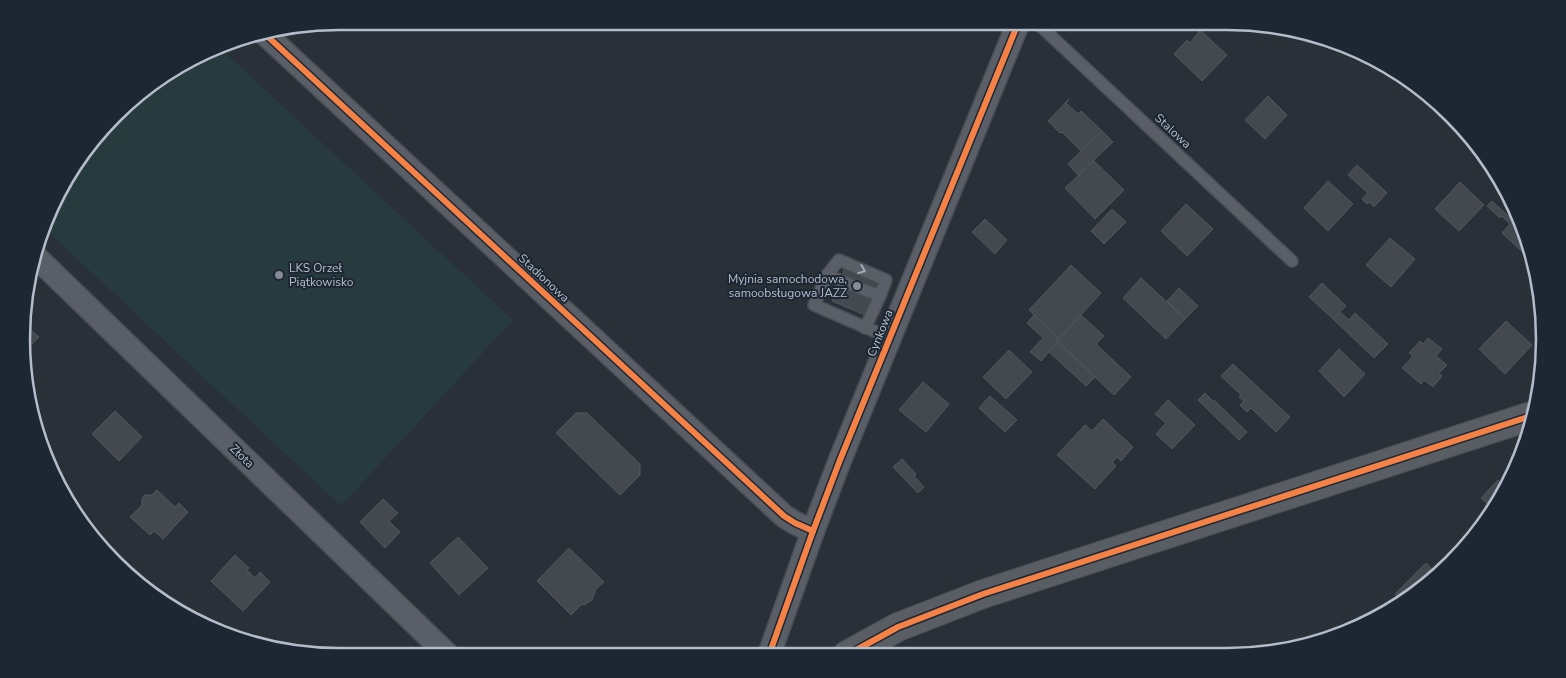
<svg xmlns="http://www.w3.org/2000/svg" width="1566" height="678" font-family="'Nunito Sans',sans-serif">
<rect width="100%" height="100%" fill="#2a3038"/>
<polygon fill="#273a3e" points="220,48 513,320 341,506 45,229 64,180 130,100"/>
<g fill="#444950" stroke="#52575f">
<polygon points="1089,21 1108,21 1099,31"/>
<polygon points="1198,28 1227,55 1202,81 1174,54 1187,40 1190,43 1199,32 1197,30"/>
<polygon points="1415,88 1437,100 1447,113 1445,115"/>
<polygon points="1268,96 1287,115 1265,139 1245,120"/>
<polygon points="1069,99 1066,103 1078,114 1081,111 1102,131 1081,151 1062,132 1060,133 1048,121"/>
<polygon points="1102,131 1113,142 1078,175 1068,164"/>
<polygon points="1094,161 1124,190 1095,219 1065,188"/>
<polygon points="1357,165 1387,193 1374,207 1369,202 1367,204 1362,199 1368,193 1348,175"/>
<polygon points="1328,181 1353,204 1328,231 1304,208"/>
<polygon points="1460,182 1484,205 1459,231 1435,209"/>
<polygon points="1492,201 1520,227 1528,257 1502,233 1510,224 1502,216 1500,218 1487,206"/>
<polygon points="1186,204 1213,229 1187,256 1161,231"/>
<polygon points="1112,209 1126,222 1104,244 1091,231"/>
<polygon points="985,219 1007,240 995,254 972,232"/>
<polygon points="1390,238 1415,259 1391,287 1366,265"/>
<polygon points="849,258 883,272 865,315 832,301"/>
<polygon points="1071,265 1101,293 1059,339 1029,310"/>
<polygon points="1141,278 1185,319 1166,339 1123,298"/>
<polygon points="1322,283 1346,306 1333,319 1309,297"/>
<polygon points="1179,288 1198,306 1185,319 1167,301"/>
<polygon points="1340,312 1349,320 1355,313 1388,344 1374,358 1333,319"/>
<polygon points="1034,315 1059,339 1057,341 1058,342 1041,361 1030,352 1043,338 1027,323"/>
<polygon points="1081,315 1104,336 1096,344 1131,377 1114,395 1057,341"/>
<polygon points="1506,321 1532,345 1505,374 1479,349"/>
<polygon points="27,327 39,337 27,349"/>
<polygon points="1428,338 1442,349 1436,356 1447,365 1439,373 1442,376 1433,387 1424,380 1421,384 1402,368 1413,356 1409,353 1420,341 1423,344"/>
<polygon points="1058,342 1095,377 1086,386 1049,352"/>
<polygon points="1339,349 1365,374 1344,397 1319,371"/>
<polygon points="1009,350 1032,372 1006,399 983,377"/>
<polygon points="1233,364 1290,417 1276,432 1251,408 1247,412 1240,405 1244,401 1239,397 1241,395 1221,376"/>
<polygon points="923,382 949,404 926,432 899,410"/>
<polygon points="1205,393 1213,401 1214,400 1247,432 1239,440 1198,400"/>
<polygon points="990,396 1017,420 1005,432 979,408"/>
<polygon points="1168,400 1195,425 1172,449 1156,434 1166,423 1155,414"/>
<polygon points="115,411 142,437 119,461 92,434"/>
<polygon points="576,413 587,413 640,464 640,475 620,495 556,433"/>
<polygon points="1103,419 1133,447 1121,461 1117,457 1112,462 1116,466 1095,489 1057,455 1085,425 1092,431"/>
<polygon points="902,459 916,474 914,476 924,487 918,493 893,467"/>
<polygon points="1498,480 1505,487 1494,510 1481,498"/>
<polygon points="157,490 175,507 179,503 188,512 163,539 154,531 150,535 130,517 142,505 142,498 145,495 152,495"/>
<polygon points="383,499 398,513 389,521 400,532 385,548 360,522"/>
<polygon points="458,537 488,568 459,595 430,563"/>
<polygon points="569,548 604,582 596,589 592,600 586,604 581,605 571,615 537,581"/>
<polygon points="235,555 249,568 247,570 255,578 260,572 270,582 243,611 211,581"/>
<polygon points="1426,563 1438,576 1401,600 1395,594"/>
</g>
<g fill="none" stroke-linecap="round" stroke-linejoin="round">
<g stroke="#484c53" stroke-width="14">
<g id="lane">
<polyline points="1035,21 1292,261"/>
<polyline points="827,275 839,260 886,280 880,296"/>
<polyline points="865,328 880,296 827,275 814,305 890,338"/>
</g>
</g>
<g stroke="#484c53" stroke-width="25">
<g id="street">
<polyline points="265,34 784,516 795,523 813,531"/>
<polyline points="35,256 449,656"/>
<polyline points="769,655 813,531 840,460 1019,21"/>
</g>
</g>
<g stroke="#484c53" stroke-width="30">
<polyline id="secondary" points="847,655 898,627 983,594 1531,416"/>
</g>
<use href="#lane" stroke="#5a5e66" stroke-width="11"/>
<use href="#street" stroke="#5a5e66" stroke-width="22"/>
<use href="#secondary" stroke="#595d64" stroke-width="28"/>
<g stroke="#1d2633" stroke-width="9">
<g id="cycleway">
<polyline points="265,34 784,516 795,523 813,531"/>
<polyline points="769,655 813,531 840,460 1019,21"/>
<polyline points="847,655 898,627 983,594 1531,416"/>
</g>
</g>
<use href="#cycleway" stroke="#f48246" stroke-width="6"/>
</g>
<defs><path id="oneway-chevron" d="M-2-3.5L2.5 0L-2 3.5" fill="none" stroke-width="1.6" stroke-linecap="round" stroke-linejoin="round" transform="scale(1.25)"/></defs>
<use stroke="#a2a9b5" href="#oneway-chevron" transform="translate(862 270) rotate(22)"/>
<g fill="#848b96" stroke="#1d2633" stroke-width="2">
<circle cx="279" cy="275" r="5"/>
<circle cx="857" cy="286" r="5"/>
</g>
<g text-anchor="middle" stroke-width="4" stroke-linejoin="round" paint-order="stroke">
<g font-size="12" fill="#b4bcc9" stroke="#1d2633">
<text transform="translate(1173 131) rotate(43)" y="4">Stalowa</text>
<text transform="translate(544 278) rotate(43)" y="4">Stadionowa</text>
<text transform="translate(880 333) rotate(-68)" y="4">Cynkowa</text>
<text transform="translate(242 456) rotate(44)" y="4">Złota</text>
</g>
<g font-size="12" fill="#b4bcc9" stroke="#1d2633" text-anchor="start">
<text x="289" y="272">LKS Orzeł<tspan x="289" dy="14">Piątkowisko</tspan></text>
<text x="847" y="283" text-anchor="end">Myjnia samochodowa,<tspan x="847" dy="14">samoobsługowa JAZZ</tspan></text>
</g>
</g>
<path d="M0 0H1566V678H0ZM339 30H1227A309 309 0 0 1 1536 339V339A309 309 0 0 1 1227 648H339A309 309 0 0 1 30 339V339A309 309 0 0 1 339 30Z" fill="#1d2633" fill-rule="evenodd"/>
<path fill="none" stroke="#b4bcc9" stroke-width="2.5" d="M339 30H1227A309 309 0 0 1 1536 339V339A309 309 0 0 1 1227 648H339A309 309 0 0 1 30 339V339A309 309 0 0 1 339 30Z"/>
</svg>
